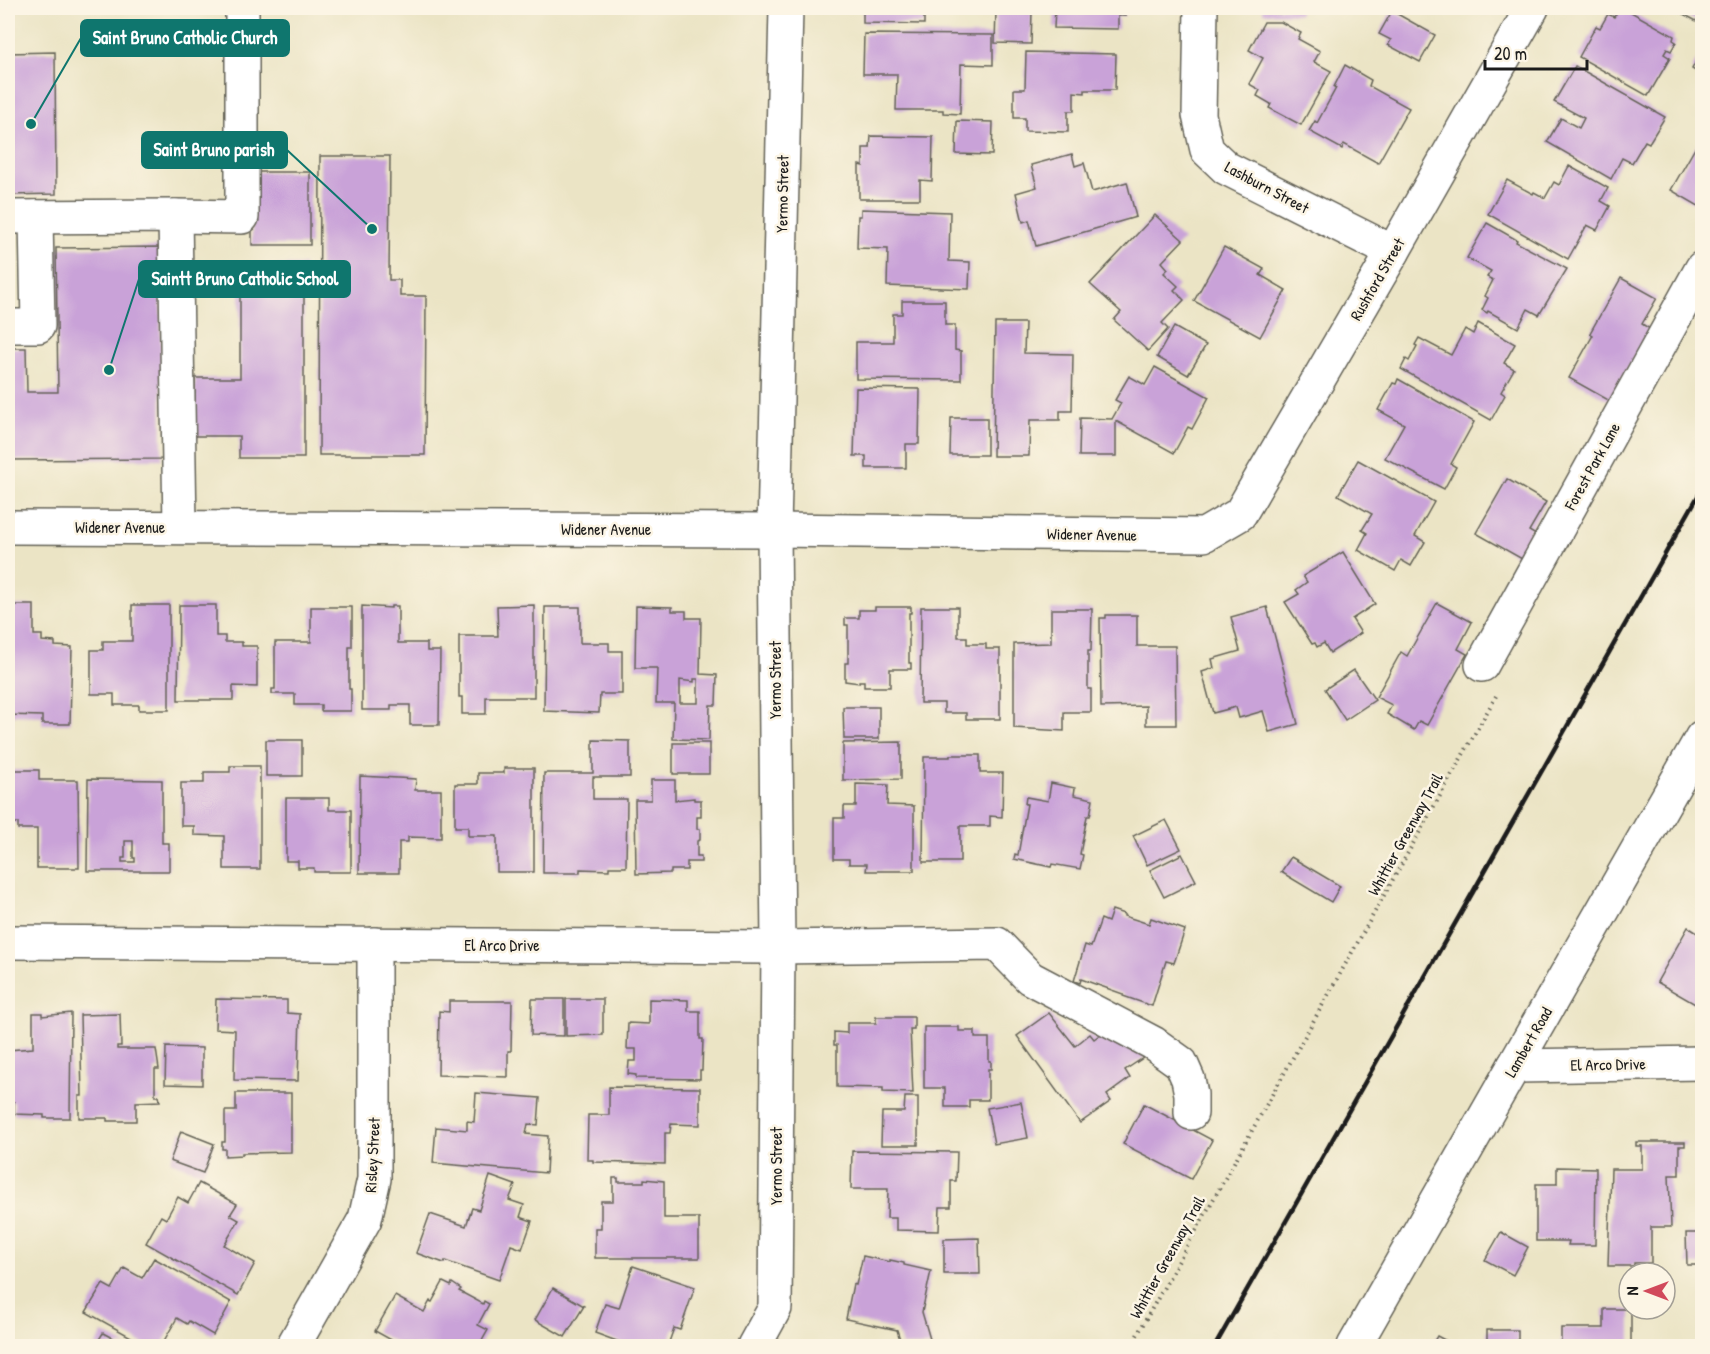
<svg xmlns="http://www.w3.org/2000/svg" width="1710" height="1354" font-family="'Patrick Hand',sans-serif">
<rect width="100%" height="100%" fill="#fcf5e5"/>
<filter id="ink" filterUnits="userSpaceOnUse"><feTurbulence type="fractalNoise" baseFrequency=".0167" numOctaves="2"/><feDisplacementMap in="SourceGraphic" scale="12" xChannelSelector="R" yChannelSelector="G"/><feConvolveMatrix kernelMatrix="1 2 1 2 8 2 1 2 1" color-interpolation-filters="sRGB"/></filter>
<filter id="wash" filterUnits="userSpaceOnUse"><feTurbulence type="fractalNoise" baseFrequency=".008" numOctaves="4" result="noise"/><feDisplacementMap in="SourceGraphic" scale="24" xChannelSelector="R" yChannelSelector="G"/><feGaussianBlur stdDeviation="1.35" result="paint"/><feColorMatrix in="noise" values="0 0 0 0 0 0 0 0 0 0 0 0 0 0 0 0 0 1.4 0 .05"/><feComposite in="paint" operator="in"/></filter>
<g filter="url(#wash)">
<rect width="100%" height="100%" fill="#ebe4c5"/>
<g id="blocks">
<g fill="#c9a2d8" fill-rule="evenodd">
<polygon points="863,8 924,8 924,24 863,23"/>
<polygon points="1055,8 1125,8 1125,16 1118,16 1118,29 1054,28"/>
<polygon points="1263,8 1300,8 1300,14 1263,13"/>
<polygon points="1620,8 1624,8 1674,36 1673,40 1676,42 1671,51 1667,49 1664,54 1670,58 1648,96 1579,57 1596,26 1600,28 1608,14 1614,17"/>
<polygon points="1672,8 1702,8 1702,24"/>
<polygon points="996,11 1032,11 1031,44 995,43"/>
<polygon points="1392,11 1435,35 1420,62 1388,45 1391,40 1379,34"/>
<polygon points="1264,22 1281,22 1301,33 1298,39 1320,51 1314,62 1331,71 1301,125 1269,108 1271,104 1257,96 1260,90 1249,84 1263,58 1249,50"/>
<polygon points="864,34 993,35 993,65 961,64 960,114 943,113 943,110 896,110 897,74 863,74"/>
<polygon points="1702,50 1702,75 1692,69"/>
<polygon points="55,52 56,194 8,195 8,53"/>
<polygon points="1026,52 1116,54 1115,90 1085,90 1085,93 1074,92 1074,111 1068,111 1068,132 1025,131 1025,118 1014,118 1014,89 1025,89"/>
<polygon points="1345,65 1371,80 1369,86 1409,108 1378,163 1344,144 1342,149 1309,131 1315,121 1317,123 1336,88 1334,87"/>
<polygon points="1575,66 1665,117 1649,143 1645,141 1632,163 1622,158 1611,179 1547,142 1561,118 1579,128 1584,118 1554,102"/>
<polygon points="957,121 993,122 992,155 956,154"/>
<polygon points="871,136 933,137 932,181 920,180 920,199 859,199 859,165 863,166 863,148 870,148"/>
<polygon points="1702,136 1702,208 1671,190"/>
<polygon points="1072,154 1075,166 1084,163 1092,192 1127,182 1136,217 1036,246 1029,220 1023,222 1016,193 1037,187 1031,165"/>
<polygon points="320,156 390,156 389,280 400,280 400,296 426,296 425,455 319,455"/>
<polygon points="1569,166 1608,188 1601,201 1610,206 1597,230 1587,225 1568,259 1488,214 1507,180 1533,194 1534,192 1545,198 1554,182 1559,185"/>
<rect x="252" y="172" width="58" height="73"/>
<polygon points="861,209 950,212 949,261 970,262 969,289 887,286 888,249 857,248 858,216 861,216"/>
<polygon points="1155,215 1183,240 1162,262 1168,269 1164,273 1178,286 1174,290 1184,300 1162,323 1168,329 1148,351 1114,320 1121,312 1090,284"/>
<polygon points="1487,223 1517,240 1516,242 1567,269 1539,315 1528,309 1518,328 1488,311 1487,313 1482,310 1488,298 1485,296 1493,280 1487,277 1491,271 1467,258"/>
<polygon points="160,247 162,459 8,460 8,348 26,348 27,392 58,392 56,248"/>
<polygon points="1224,247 1264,269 1260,275 1286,290 1260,337 1194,301"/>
<polygon points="240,265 304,265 304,458 239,458 239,436 195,436 195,378 240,378"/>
<polygon points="1621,278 1657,298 1642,324 1650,329 1610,401 1569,378 1593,335 1590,333"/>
<polygon points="902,301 945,301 945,325 955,325 955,350 961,351 961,380 856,379 856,342 893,342 893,314 902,314"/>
<polygon points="995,323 1025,323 1024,353 1073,354 1072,411 1060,411 1060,420 1030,420 1029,456 993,456"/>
<polygon points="1478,323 1515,344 1504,363 1514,369 1501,392 1505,395 1491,420 1401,369 1406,359 1409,361 1417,346 1415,345 1419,338 1451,355 1465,329 1473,334"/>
<polygon points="1174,327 1206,345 1188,375 1157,357"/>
<polygon points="1155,367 1209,397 1192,429 1188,427 1174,453 1116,421 1116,456 1079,456 1080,418 1112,419 1121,403 1115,400 1129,376 1145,385"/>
<polygon points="1398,379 1474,422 1451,464 1456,467 1444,489 1385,458 1404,424 1378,410 1393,383 1396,384"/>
<polygon points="856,388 920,389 919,444 906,444 906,468 866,468 866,456 854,456"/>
<polygon points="951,418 987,418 987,455 950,455"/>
<polygon points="1358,460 1434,502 1415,536 1425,542 1411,566 1401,560 1395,571 1358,550 1367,533 1362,530 1372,514 1338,495"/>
<polygon points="1507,479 1546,502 1529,531 1536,535 1522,559 1476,533"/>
<polygon points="1343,552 1375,604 1352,619 1361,633 1330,653 1324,643 1317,647 1315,643 1312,644 1285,602 1299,594 1296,590 1307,582 1303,576"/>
<polygon points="1437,603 1472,622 1458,649 1467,654 1427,725 1419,721 1414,730 1387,714 1392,705 1376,697 1401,652 1407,656"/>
<polygon points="8,605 34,605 34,635 42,635 42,641 55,642 55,646 72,647 70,724 42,724 42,716 8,715"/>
<polygon points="132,605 169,605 169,710 139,710 139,705 114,705 114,694 91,694 91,650 103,650 103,641 132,641"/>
<polygon points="179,605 216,605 216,636 225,636 225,642 242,642 242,646 257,646 257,687 233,686 233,700 178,700"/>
<polygon points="534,605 534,697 486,697 486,714 462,714 462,697 459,697 459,636 498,636 497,606"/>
<polygon points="362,606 391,608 391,606 398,606 398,643 427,643 427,651 440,651 439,725 410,725 410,705 391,705 391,710 362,710"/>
<path d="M636,606L672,607V611H686V618H701L700,674L717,675L716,705H710L709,740L673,739L674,703H656L657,668H635ZM694,679H698V703H680V680L694,682Z"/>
<polygon points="311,607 352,607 352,647 349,647 349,689 351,689 351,711 321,711 321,705 295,705 295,694 272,694 272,689 275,689 275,642 311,642"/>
<polygon points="545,607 580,607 580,643 609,643 609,651 622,651 622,694 600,694 599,713 544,711"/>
<polygon points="875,607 911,607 911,613 909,613 909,663 911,663 911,669 890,669 890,687 864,687 864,681 859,681 859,683 845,681 845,663 848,663 848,625 845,625 845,618 859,618 859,610 875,610"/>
<polygon points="921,607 958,607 958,637 967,637 967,644 986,644 986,649 1000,649 1000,719 966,719 966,713 944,713 944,703 920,703"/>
<polygon points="1267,607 1298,724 1269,732 1263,711 1239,718 1236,707 1213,713 1202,672 1214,668 1212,659 1240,651 1231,617"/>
<polygon points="1051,609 1092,609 1091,651 1088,651 1088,689 1091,689 1091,712 1064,712 1064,731 1014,728 1014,644 1051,643"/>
<polygon points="1106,615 1137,615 1137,646 1175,646 1176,725 1146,725 1146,706 1101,707 1100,618 1106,618"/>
<polygon points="1354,670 1375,700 1345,720 1325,689"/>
<polygon points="843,707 879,707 879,739 844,739"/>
<rect x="266" y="740" width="36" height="36"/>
<polygon points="593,740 630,741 630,777 593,777 593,799 627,799 626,867 609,867 609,870 580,869 580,873 543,873 544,773 593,773"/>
<polygon points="901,742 901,779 843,780 843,743"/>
<rect x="673" y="743" width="36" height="31"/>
<polygon points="950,755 980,755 980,773 1003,773 1002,817 990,816 990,826 960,826 960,862 923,862 924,757 950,757"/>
<polygon points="230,766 260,766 260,869 224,869 224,836 194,835 194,826 181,826 181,783 204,783 204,772 230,772"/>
<polygon points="504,768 534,768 534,872 497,872 497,836 468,836 468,827 455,827 455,784 478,784 478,773 504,773"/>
<polygon points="11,770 39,770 39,780 78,780 79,868 37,868 37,829 18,829 18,823 8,823 8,780 11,780"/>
<polygon points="360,776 416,779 415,790 441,790 441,838 408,837 408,842 399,842 399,873 359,873"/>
<path d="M88,779L162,780V843H169V871H87ZM125,841H133V858H135V862H122V858H125Z"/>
<polygon points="651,780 675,780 675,800 694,798 694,800 701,800 701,817 697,817 697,829 700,829 700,840 697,841 697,856 701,856 701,862 687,862 687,870 671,870 671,873 636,874 635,800 651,800"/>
<polygon points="1051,783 1075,788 1074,795 1093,799 1090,816 1087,816 1080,854 1083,855 1080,869 1052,864 1051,867 1014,859 1015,854 1018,855 1027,804 1025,804 1026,797 1048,801"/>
<polygon points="856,784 888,785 887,805 914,806 914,871 866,871 867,864 849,864 849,859 834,859 834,818 844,818 844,806 856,806"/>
<polygon points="286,798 329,798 329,810 351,810 351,872 314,872 314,868 298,868 298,861 286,861"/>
<polygon points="1166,820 1181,849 1147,865 1133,836"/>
<polygon points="1182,854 1196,881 1164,897 1150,870"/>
<polygon points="1291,857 1340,886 1331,902 1281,872"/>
<polygon points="1112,910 1124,914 1124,916 1149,924 1151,918 1185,930 1174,963 1166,961 1152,1006 1123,996 1123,994 1081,979 1080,983 1074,981 1085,945 1091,947 1101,919 1108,922"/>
<polygon points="1688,927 1702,936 1702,1008 1657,982"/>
<polygon points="216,999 287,1000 287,1013 300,1014 298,1081 234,1080 235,1030 215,1029"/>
<polygon points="532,999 564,999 564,1036 531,1035"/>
<polygon points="566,999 603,999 603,1035 566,1036"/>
<polygon points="649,999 688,1000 688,1011 700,1011 700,1039 703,1039 702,1070 700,1070 700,1079 636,1078 636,1075 628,1074 629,1061 636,1061 636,1049 627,1049 628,1023 649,1024"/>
<polygon points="449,1001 512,1001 511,1051 508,1051 508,1077 438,1075 439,1011 449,1012"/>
<polygon points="33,1013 42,1013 42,1016 71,1013 70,1118 44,1118 44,1115 14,1114 14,1102 8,1102 8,1050 33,1048"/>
<polygon points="1049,1013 1075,1046 1090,1034 1094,1039 1110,1027 1146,1056 1125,1070 1130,1078 1107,1095 1111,1101 1080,1123 1017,1036"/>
<polygon points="120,1014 121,1046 117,1046 117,1049 156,1049 159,1069 155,1069 155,1096 159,1096 160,1101 136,1102 136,1121 107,1121 107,1118 79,1118 79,1096 82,1096 80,1015"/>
<polygon points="876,1017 914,1017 914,1029 910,1029 913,1093 883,1092 883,1088 837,1087 837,1045 834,1045 834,1032 847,1033 847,1023 876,1023"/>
<polygon points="924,1027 959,1027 959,1031 975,1031 975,1038 989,1038 989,1061 991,1061 991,1069 988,1069 988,1100 969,1100 969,1107 945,1107 945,1088 924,1088"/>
<polygon points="166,1047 202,1048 202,1085 165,1084"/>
<polygon points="609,1087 700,1088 700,1125 671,1124 670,1133 665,1133 665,1164 593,1162 593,1160 587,1160 588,1115 609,1115"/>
<polygon points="236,1093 291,1093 291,1152 242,1153 242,1155 225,1156 225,1149 222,1149 222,1142 225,1142 225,1111 236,1111"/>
<polygon points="476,1093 540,1098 538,1125 528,1124 526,1134 548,1136 546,1173 433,1163 436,1127 467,1130 467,1121 474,1122"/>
<polygon points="905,1097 918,1097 918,1145 881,1145 882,1112 904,1112"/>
<polygon points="1021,1102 1028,1138 994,1144 987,1108"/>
<polygon points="1144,1104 1212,1140 1191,1179 1123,1144"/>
<polygon points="181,1131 214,1144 203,1173 170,1161"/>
<polygon points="1636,1142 1685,1142 1685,1146 1679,1146 1679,1175 1669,1175 1671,1227 1651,1227 1651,1263 1634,1263 1634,1266 1608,1266 1611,1169 1642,1169 1642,1146 1636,1146"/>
<polygon points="852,1151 957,1152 956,1181 951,1181 951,1207 940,1207 939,1231 896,1230 896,1218 887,1218 888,1189 851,1189"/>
<polygon points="1557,1167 1596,1168 1595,1245 1568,1245 1569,1241 1536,1241 1536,1184 1557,1184"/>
<polygon points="490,1176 515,1185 509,1200 524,1205 520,1217 532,1221 522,1249 511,1245 499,1280 445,1261 444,1263 416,1253 430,1214 466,1226 472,1208 479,1210"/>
<polygon points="613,1178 618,1178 618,1182 644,1182 644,1179 664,1181 664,1218 699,1218 699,1258 595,1258 595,1228 601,1228 601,1201 613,1201"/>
<polygon points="199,1183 237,1204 230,1215 239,1220 224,1245 255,1263 238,1295 146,1243 161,1216 166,1219 178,1197 188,1203"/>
<polygon points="1501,1232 1528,1247 1513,1275 1485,1260"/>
<polygon points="1686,1233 1702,1233 1702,1265 1687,1265"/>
<polygon points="979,1238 980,1274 944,1274 944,1239"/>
<polygon points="863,1256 890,1262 890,1260 904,1263 904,1265 931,1271 922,1312 932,1346 902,1346 897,1330 846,1319 853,1284 856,1285"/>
<polygon points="154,1258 231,1302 213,1335 189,1321 187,1324 177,1318 161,1346 147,1346 86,1312 103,1284 112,1289 124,1268 142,1278"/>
<polygon points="633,1266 695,1287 680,1330 674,1328 668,1345 663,1344 662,1346 625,1346 621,1345 622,1343 595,1333 605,1304 619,1308"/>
<polygon points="443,1282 451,1286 452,1283 461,1289 459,1291 483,1304 484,1301 489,1304 478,1325 488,1330 479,1346 402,1346 375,1331 395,1296 424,1312 430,1301 432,1302"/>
<polygon points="553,1288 584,1306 565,1337 535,1320"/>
<polygon points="1604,1309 1631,1309 1631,1346 1561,1346 1561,1328 1604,1328"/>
<rect x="1487" y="1330" width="31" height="16"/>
<polygon points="103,1333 127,1346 95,1346"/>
<polygon points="1437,1336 1456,1346 1431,1346"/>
</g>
</g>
</g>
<g filter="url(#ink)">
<use href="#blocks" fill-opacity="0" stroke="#646257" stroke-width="1.5"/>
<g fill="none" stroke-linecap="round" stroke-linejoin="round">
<g stroke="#646257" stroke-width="36">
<g id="minor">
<polyline points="1201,8 1199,115 1207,150 1226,168 1393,252"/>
<polyline points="175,216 242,217 242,8"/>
<polyline points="8,217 175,216 180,527"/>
<polyline points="8,326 38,326 36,217"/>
<polyline points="8,527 774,530 1204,535 1240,514 1393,252 1532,8"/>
<polyline points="1482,665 1702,268"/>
<polyline points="8,942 778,947 997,944 1030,978 1153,1043 1181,1063 1188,1079 1191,1094 1191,1113"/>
<polyline points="1514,1066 1702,1063"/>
<polyline points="293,1346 365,1219 374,1179 374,944"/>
<polyline points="754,1346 775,1308 778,947 774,530 786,8"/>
</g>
</g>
<g stroke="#646257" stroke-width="36">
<polyline id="major" points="1354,1346 1702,737"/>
</g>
<polyline stroke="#646257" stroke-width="4" stroke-dasharray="1.5 4.5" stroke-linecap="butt" points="1131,1346 1496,696"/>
<use href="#minor" stroke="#fff" stroke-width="33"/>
<use href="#major" stroke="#fff" stroke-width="33"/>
<polyline stroke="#1c1c1c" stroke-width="4.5" points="1215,1346 1702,489"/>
</g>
</g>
<g text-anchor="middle" stroke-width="5" stroke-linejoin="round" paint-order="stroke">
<g font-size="16" fill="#1c1c1c" stroke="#fcf5e5">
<text transform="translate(1267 187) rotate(28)" y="6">Lashburn Street</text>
<text transform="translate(782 194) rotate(-89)" y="6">Yermo Street</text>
<text transform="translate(1377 279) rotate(-60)" y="6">Rushford Street</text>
<text transform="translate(1592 466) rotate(-61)" y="6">Forest Park Lane</text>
<text x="120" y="533">Widener Avenue</text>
<text x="606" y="535">Widener Avenue</text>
<text transform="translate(1092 534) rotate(1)" y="6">Widener Avenue</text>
<text transform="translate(775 680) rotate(-90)" y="6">Yermo Street</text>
<text transform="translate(1405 834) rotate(-61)" y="6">Whittier Greenway Trail</text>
<text x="502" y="951">El Arco Drive</text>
<text transform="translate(1528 1042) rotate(-60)" y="6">Lambert Road</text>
<text transform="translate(1608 1064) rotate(-1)" y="6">El Arco Drive</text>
<text transform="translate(372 1155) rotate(-87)" y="6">Risley Street</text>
<text transform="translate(776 1166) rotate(-90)" y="6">Yermo Street</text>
<text transform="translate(1167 1257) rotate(-61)" y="6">Whittier Greenway Trail</text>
</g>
</g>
<path fill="none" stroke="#0f766e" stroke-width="2" d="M31 124L81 38M372 229L287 150M109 370L139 279"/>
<g fill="#0f766e" stroke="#fcf5e5" stroke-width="2">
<circle cx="31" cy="124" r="6"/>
<circle cx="372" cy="229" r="6"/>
<circle cx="109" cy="370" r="6"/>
</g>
<g fill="#0f766e" stroke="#0f766e" stroke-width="2">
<rect x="81" y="20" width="208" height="36" rx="6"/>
<rect x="142" y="132" width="145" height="36" rx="6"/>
<rect x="139" y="261" width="211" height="36" rx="6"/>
</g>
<g font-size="18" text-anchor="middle" font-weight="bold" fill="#fff">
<text x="185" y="44">Saint Bruno Catholic Church</text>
<text x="214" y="156">Saint Bruno parish</text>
<text x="245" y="285">Saintt Bruno Catholic School</text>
</g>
<rect width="1710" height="1354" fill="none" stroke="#fcf5e5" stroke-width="30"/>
<g transform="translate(1647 1291) rotate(270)"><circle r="28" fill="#fcf5e5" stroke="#a29e95" stroke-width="1.5"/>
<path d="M0-4.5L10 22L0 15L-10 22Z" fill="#d1495b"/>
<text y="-9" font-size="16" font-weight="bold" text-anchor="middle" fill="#1c1c1c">N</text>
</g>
<path d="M1485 60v9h102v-9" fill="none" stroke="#1c1c1c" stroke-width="3"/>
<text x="1494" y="60" font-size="18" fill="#1c1c1c" stroke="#fcf5e5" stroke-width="4.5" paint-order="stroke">20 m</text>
</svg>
